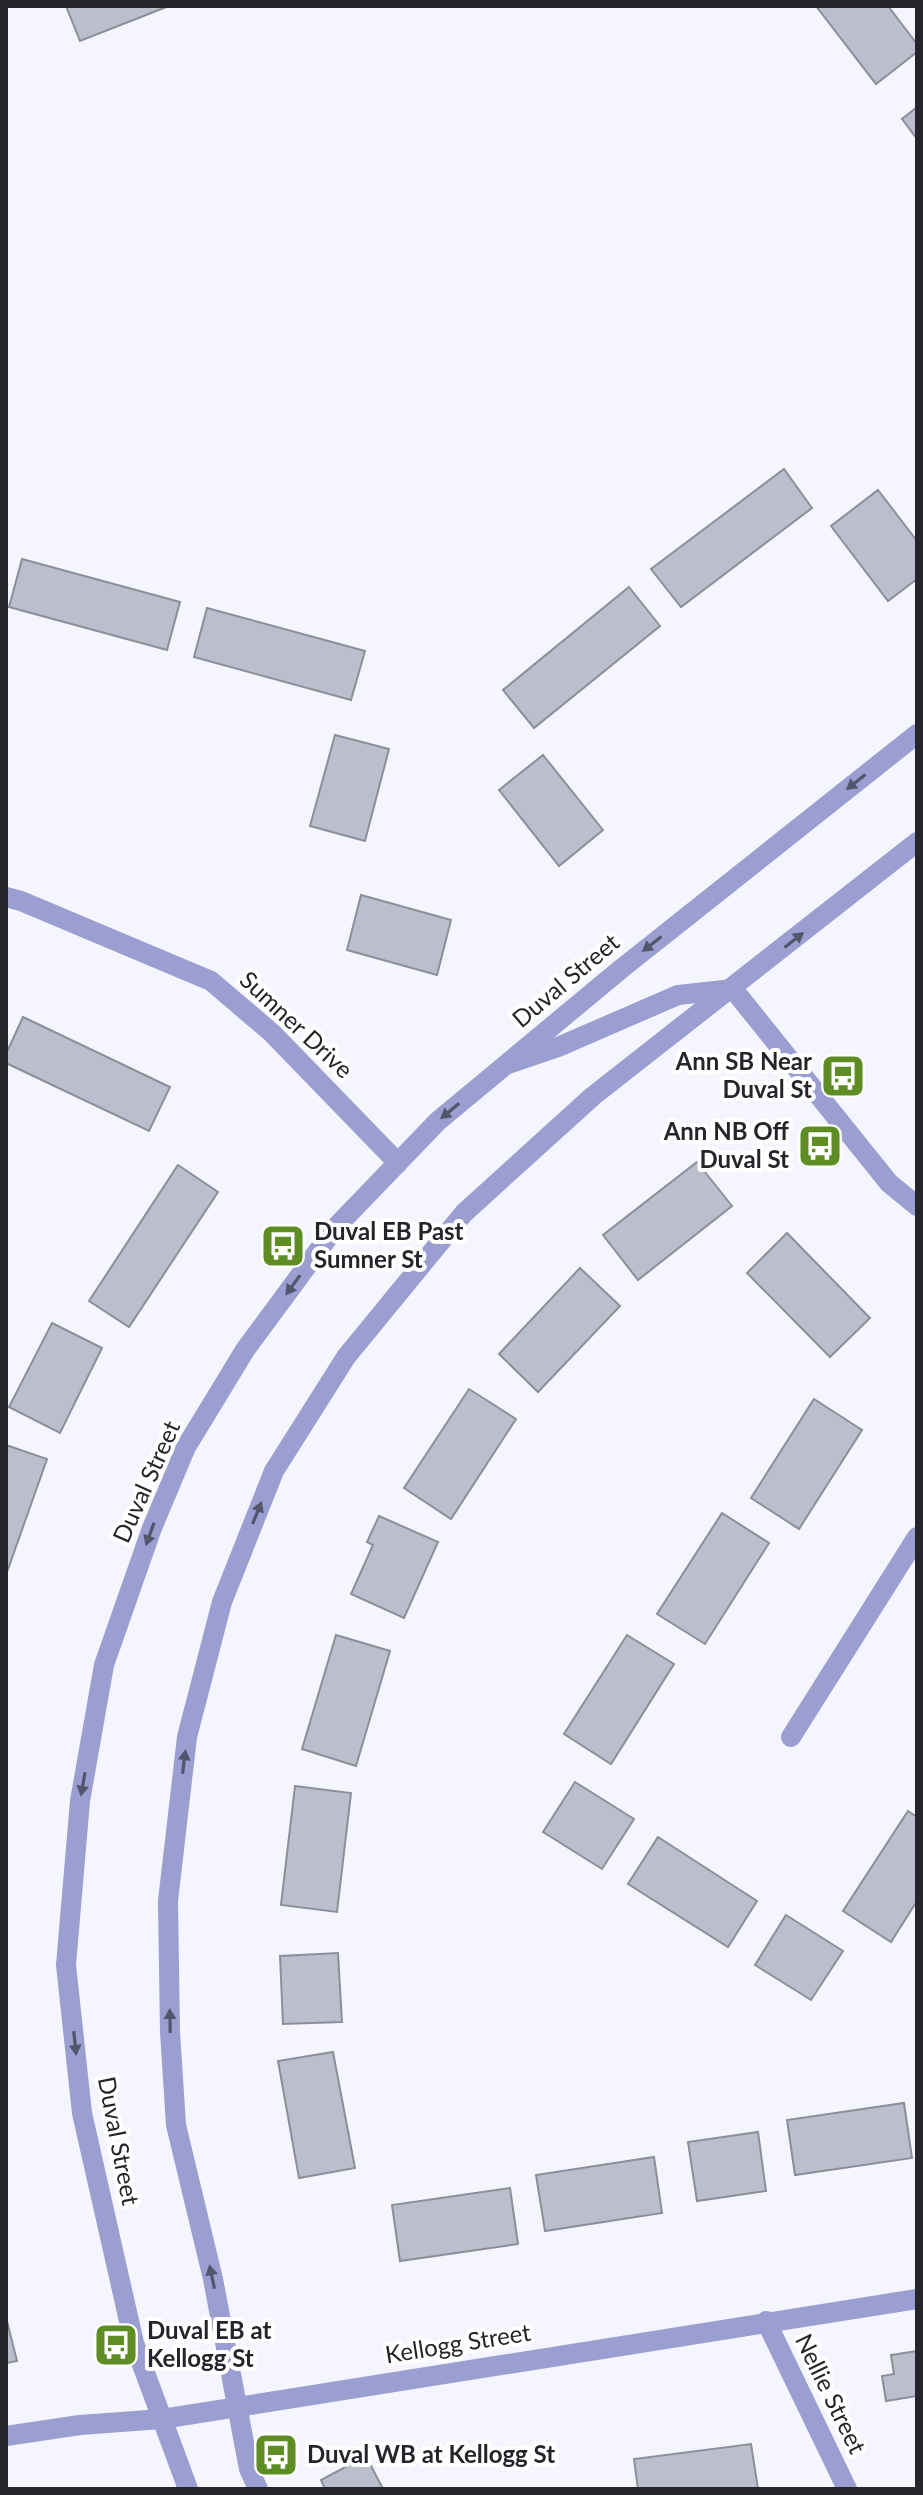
<svg xmlns="http://www.w3.org/2000/svg" width="923" height="2495" font-family="Lato,sans-serif">
<rect width="100%" height="100%" fill="#f4f5ff"/>
<g fill="#bcbecd" stroke="#8c8e9c" stroke-width="2">
<polygon points="66,6 169,6 80,41"/>
<polygon points="816,6 888,6 917,44 917,52 876,84"/>
<polygon points="917,107 917,139 902,119"/>
<polygon points="784,469 812,508 681,607 651,569"/>
<polygon points="878,490 917,541 917,579 888,601 831,526"/>
<polygon points="22,559 180,602 167,650 9,607"/>
<polygon points="629,587 660,626 534,728 503,690"/>
<polygon points="207,608 365,651 351,700 194,657"/>
<polygon points="335,735 389,749 365,841 310,826"/>
<polygon points="543,755 603,830 559,866 499,790"/>
<polygon points="361,895 451,920 437,975 347,950"/>
<polygon points="23,1017 170,1087 149,1131 6,1063 6,1054"/>
<polygon points="697,1162 732,1206 638,1280 603,1235"/>
<polygon points="178,1165 218,1192 129,1327 89,1301"/>
<polygon points="787,1233 870,1318 830,1357 747,1273"/>
<polygon points="580,1268 620,1306 538,1392 499,1354"/>
<polygon points="52,1323 102,1348 60,1433 9,1407"/>
<polygon points="469,1389 516,1419 451,1519 404,1488"/>
<polygon points="814,1399 862,1430 799,1529 751,1498"/>
<polygon points="6,1445 47,1459 6,1575"/>
<polygon points="722,1513 769,1543 705,1644 657,1614"/>
<polygon points="379,1516 438,1542 404,1618 351,1594 373,1545 367,1542"/>
<polygon points="336,1635 390,1651 356,1766 302,1749"/>
<polygon points="627,1635 674,1664 611,1764 564,1734"/>
<polygon points="575,1782 634,1819 602,1869 543,1832"/>
<polygon points="295,1786 351,1793 337,1912 281,1905"/>
<polygon points="908,1811 917,1817 917,1901 891,1942 843,1911"/>
<polygon points="658,1837 757,1901 728,1947 628,1884"/>
<polygon points="786,1915 843,1951 811,2000 755,1965"/>
<polygon points="338,1953 342,2022 283,2024 280,1956"/>
<polygon points="333,2052 355,2168 299,2178 278,2061"/>
<polygon points="904,2103 912,2158 795,2175 787,2120"/>
<polygon points="758,2132 766,2191 697,2201 688,2142"/>
<polygon points="654,2157 662,2213 545,2231 536,2175"/>
<polygon points="510,2188 518,2244 400,2261 392,2205"/>
<polygon points="6,2317 17,2361 6,2363"/>
<polygon points="917,2351 917,2396 886,2401 882,2376 894,2374 891,2355"/>
<polygon points="751,2444 758,2489 638,2489 634,2459"/>
<polygon points="366,2456 383,2489 325,2489 321,2480"/>
</g>
<g fill="none" stroke-linecap="round" stroke-linejoin="round">
<g stroke="#9a9ed0" stroke-width="20">
<polyline points="6,897 21,901 211,981 272,1033 398,1163"/>
<polyline points="508,1064 558,1047 678,995 733,989 889,1183 917,1206"/>
<polyline points="791,1737 917,1537"/>
<polyline points="766,2321 847,2489"/>
<polyline points="6,2436 80,2425 162,2419 917,2299"/>
</g>
<g stroke="#9a9ed0" stroke-width="20">
<polyline points="188,2489 134,2343 82,2113 66,1965 80,1801 104,1665 152,1528 186,1447 245,1350 335,1228 438,1121 621,969 917,734"/>
<polyline points="258,2489 249,2469 213,2279 176,2125 170,2032 168,1901 187,1737 222,1602 274,1471 346,1357 464,1213 593,1096 917,842"/>
</g>
</g>
<defs><path id="oneway-solid" d="M-6-.8H1V-3.2L6.5 0L1 3.2V.8H-6Z" transform="scale(2)"/></defs>
<g fill="#53556c">
<use href="#oneway-solid" transform="translate(856 782) rotate(142)"/>
<use href="#oneway-solid" transform="translate(794 940) rotate(-38)"/>
<use href="#oneway-solid" transform="translate(652 944) rotate(142)"/>
<use href="#oneway-solid" transform="translate(450 1111) rotate(140)"/>
<use href="#oneway-solid" transform="translate(293 1285) rotate(126)"/>
<use href="#oneway-solid" transform="translate(257 1513) rotate(-68)"/>
<use href="#oneway-solid" transform="translate(150 1534) rotate(110)"/>
<use href="#oneway-solid" transform="translate(184 1762) rotate(-83)"/>
<use href="#oneway-solid" transform="translate(83 1784) rotate(100)"/>
<use href="#oneway-solid" transform="translate(170 2021) rotate(-91)"/>
<use href="#oneway-solid" transform="translate(75 2043) rotate(84)"/>
<use href="#oneway-solid" transform="translate(212 2277) rotate(-102)"/>
</g>
<defs>
<g id="bus-square" transform="scale(2.3)"><rect x="-9" y="-9" width="18" height="18" rx="4" fill="#5e8e23" stroke="#fff"/><path d="M-5-6H5V4H4V6H2V4H-2V6H-4V4H-5ZM-3.5-4V0h7V-4ZM-3.5 1.2v1.5H-2V1.2ZM2 1.2v1.5H3.5V1.2Z" fill="#fff"/></g>
</defs>
<g fill-rule="evenodd">
<use href="#bus-square" x="843" y="1076"/>
<use href="#bus-square" x="820" y="1146"/>
<use href="#bus-square" x="283" y="1246"/>
<use href="#bus-square" x="116" y="2345"/>
<use href="#bus-square" x="276" y="2455"/>
</g>
<g text-anchor="middle" stroke-width="8" stroke-linejoin="round" paint-order="stroke">
<g font-size="24" fill="#24242a" stroke="#fff">
<text transform="translate(566 981) rotate(-40)" y="8">Duval Street</text>
<text transform="translate(296 1025) rotate(43)" y="8">Sumner Drive</text>
<text transform="translate(147 1482) rotate(-66)" y="8">Duval Street</text>
<text transform="translate(118 2141) rotate(79)" y="8">Duval Street</text>
<text transform="translate(458 2344) rotate(-9)" y="8">Kellogg Street</text>
<text transform="translate(830 2394) rotate(64)" y="8">Nellie Street</text>
</g>
<g font-size="24" font-weight="bold" fill="#24242a" stroke="#fff" text-anchor="start">
<text x="812" y="1070" text-anchor="end">Ann SB Near<tspan x="812" dy="28">Duval St</tspan></text>
<text x="789" y="1140" text-anchor="end">Ann NB Off<tspan x="789" dy="28">Duval St</tspan></text>
<text x="314" y="1240">Duval EB Past<tspan x="314" dy="28">Sumner St</tspan></text>
<text x="147" y="2339">Duval EB at<tspan x="147" dy="28">Kellogg St</tspan></text>
<text x="307" y="2463">Duval WB at Kellogg St</text>
</g>
</g>
<rect width="923" height="2495" fill="none" stroke="#24242a" stroke-width="16"/>
</svg>
